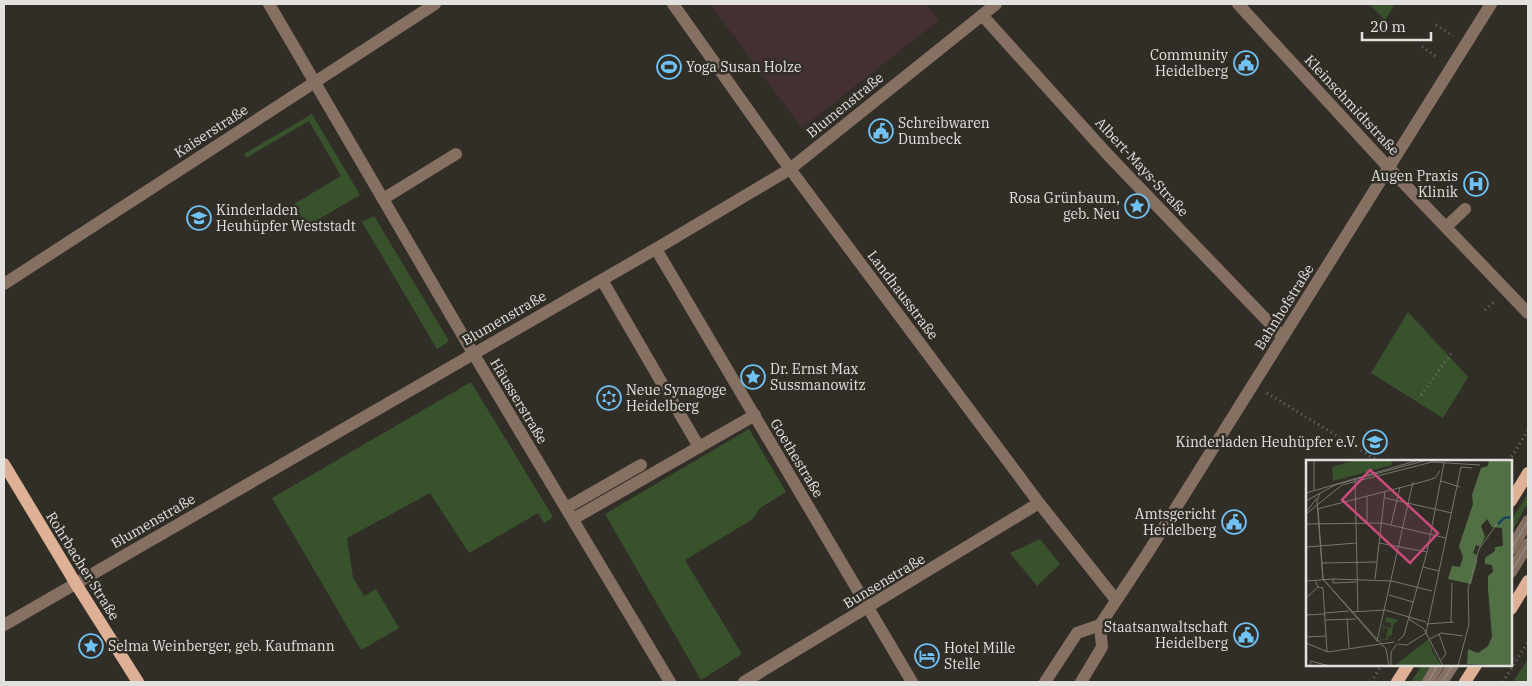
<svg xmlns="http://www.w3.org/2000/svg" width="1532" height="686" font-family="'IBM Plex Serif',serif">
<rect width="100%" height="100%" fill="#312e28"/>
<polygon fill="#443033" points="710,4 926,4 939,20 802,128"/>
<g fill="#38532c">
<polygon points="1369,4 1395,4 1385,20"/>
<polygon points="312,114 360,195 307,226 294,204 341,176 309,121 246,158 244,154"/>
<polygon points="374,216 449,341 437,349 362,222"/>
<polygon points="1408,312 1468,377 1443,418 1371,373"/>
<polygon points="471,382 553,517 544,523 538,513 469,553 430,493 347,538 353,578 364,596 376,589 399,628 361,650 272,498"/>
<polygon points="749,429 786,492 760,508 753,519 685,560 742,654 701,680 605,514"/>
<polygon points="1528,493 1528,503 1511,533 1511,521"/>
<polygon points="1040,539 1060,564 1037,586 1010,553"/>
<polygon points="1528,659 1528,682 1513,682"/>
<polygon points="1422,665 1431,665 1421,682 1411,682"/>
</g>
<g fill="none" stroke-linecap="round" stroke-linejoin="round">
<g stroke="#72706b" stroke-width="3" stroke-dasharray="1 4" stroke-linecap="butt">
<polyline points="1436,25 1453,36"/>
<polyline points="1422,47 1437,57"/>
<polyline points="1485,310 1494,302"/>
<polyline points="1267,393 1378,461"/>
<polyline points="1421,395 1451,354"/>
<polyline points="1509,461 1528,430"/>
<polyline points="1371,682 1382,665"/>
<polyline points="1503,682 1528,642"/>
</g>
<g stroke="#867062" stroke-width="12">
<polyline points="269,4 473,353 670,682"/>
<polyline points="673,4 790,169 1039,503 1116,600"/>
<polyline points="1238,4 1389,168 1528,313"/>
<polyline points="982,15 1109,156 1283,337"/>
<polyline points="383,199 456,154"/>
<polyline points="1446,227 1465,209"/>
<polyline points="656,249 912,682"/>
<polyline points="602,280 699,447"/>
<polyline points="4,284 435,4"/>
<polyline points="566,508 641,465"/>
<polyline points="573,519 755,415"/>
<polyline points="1511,549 1528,521"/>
<polyline points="1511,572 1528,544"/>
<polyline points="4,625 664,244 790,169 996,4"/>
<polyline points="744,682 1039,503"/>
<polyline points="1045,682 1077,633 1100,625"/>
<polyline points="1081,682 1102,647 1100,625 1147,554 1491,4"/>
<polyline points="1428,682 1438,665"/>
<polyline points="1442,682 1453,665"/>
</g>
<g stroke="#deb095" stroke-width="12">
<polyline points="4,464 76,584 138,682"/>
<polyline points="1511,501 1528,473"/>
<polyline points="1511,609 1528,581"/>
<polyline points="1397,682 1408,665"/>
<polyline points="1465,682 1476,665"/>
</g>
<g stroke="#9a9893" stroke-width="1">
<polyline points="1511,549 1528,521"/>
<polyline points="1511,572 1528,544"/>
<polyline points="1428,682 1438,665"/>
<polyline points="1442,682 1453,665"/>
</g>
</g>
<defs>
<g id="civic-ring" transform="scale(1.25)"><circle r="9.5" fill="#312e28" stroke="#70c2f4" stroke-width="1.5"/><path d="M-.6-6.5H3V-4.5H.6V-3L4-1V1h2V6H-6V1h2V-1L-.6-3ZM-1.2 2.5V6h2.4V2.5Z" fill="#70c2f4"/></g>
<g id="stadium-ring" transform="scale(1.25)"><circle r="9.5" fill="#312e28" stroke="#70c2f4" stroke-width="1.5"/><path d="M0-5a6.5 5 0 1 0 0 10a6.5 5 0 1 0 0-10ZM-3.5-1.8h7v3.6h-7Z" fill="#70c2f4"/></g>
<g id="hospital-ring" transform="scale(1.25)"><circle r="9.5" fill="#312e28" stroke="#70c2f4" stroke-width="1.5"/><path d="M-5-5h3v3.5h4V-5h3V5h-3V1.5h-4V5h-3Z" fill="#70c2f4"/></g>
<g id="sight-ring" transform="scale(1.25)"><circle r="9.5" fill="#312e28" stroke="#70c2f4" stroke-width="1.5"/><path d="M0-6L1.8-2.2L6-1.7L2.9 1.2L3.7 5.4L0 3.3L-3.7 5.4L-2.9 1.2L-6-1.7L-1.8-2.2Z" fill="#70c2f4"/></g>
<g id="school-ring" transform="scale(1.25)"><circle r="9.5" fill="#312e28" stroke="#70c2f4" stroke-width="1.5"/><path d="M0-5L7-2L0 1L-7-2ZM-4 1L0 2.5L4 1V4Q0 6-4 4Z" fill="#70c2f4"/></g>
<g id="synagogue-ring" transform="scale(1.25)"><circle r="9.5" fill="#312e28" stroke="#70c2f4" stroke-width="1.5"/><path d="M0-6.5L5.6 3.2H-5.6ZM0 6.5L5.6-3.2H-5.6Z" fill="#70c2f4"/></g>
<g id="hotel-ring" transform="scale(1.25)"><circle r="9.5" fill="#312e28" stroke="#70c2f4" stroke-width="1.5"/><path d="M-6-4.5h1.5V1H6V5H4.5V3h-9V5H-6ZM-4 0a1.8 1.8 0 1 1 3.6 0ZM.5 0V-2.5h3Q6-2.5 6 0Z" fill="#70c2f4"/></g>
</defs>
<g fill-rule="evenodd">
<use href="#civic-ring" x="1246" y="63"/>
<use href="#stadium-ring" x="669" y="67"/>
<use href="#civic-ring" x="881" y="131"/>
<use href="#hospital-ring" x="1476" y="184"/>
<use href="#sight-ring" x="1137" y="206"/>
<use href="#school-ring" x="199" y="218"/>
<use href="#sight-ring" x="753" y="377"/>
<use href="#synagogue-ring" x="609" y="398"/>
<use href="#school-ring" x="1375" y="442"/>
<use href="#civic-ring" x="1234" y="522"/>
<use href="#civic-ring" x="1246" y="635"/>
<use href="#sight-ring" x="91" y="646"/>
<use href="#hotel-ring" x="927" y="656"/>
</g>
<g text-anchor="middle" stroke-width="5" stroke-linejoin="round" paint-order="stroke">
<g font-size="14" fill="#e2e1dd" stroke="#312e28" text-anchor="start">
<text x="1228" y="60" text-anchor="end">Community<tspan x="1228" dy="16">Heidelberg</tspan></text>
<text x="686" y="72">Yoga Susan Holze</text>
<text x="898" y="128">Schreibwaren<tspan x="898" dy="16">Dumbeck</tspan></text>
<text x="1458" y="181" text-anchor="end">Augen Praxis<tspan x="1458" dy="16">Klinik</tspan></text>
<text x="1120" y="203" text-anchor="end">Rosa Grünbaum,<tspan x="1120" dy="16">geb. Neu</tspan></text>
<text x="216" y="215">Kinderladen<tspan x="216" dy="16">Heuhüpfer Weststadt</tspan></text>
<text x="770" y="374">Dr. Ernst Max<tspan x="770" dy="16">Sussmanowitz</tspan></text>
<text x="626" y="395">Neue Synagoge<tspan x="626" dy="16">Heidelberg</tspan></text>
<text x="1358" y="447" text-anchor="end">Kinderladen Heuhüpfer e.V.</text>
<text x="1216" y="519" text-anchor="end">Amtsgericht<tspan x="1216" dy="16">Heidelberg</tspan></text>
<text x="1228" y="632" text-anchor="end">Staatsanwaltschaft<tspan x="1228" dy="16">Heidelberg</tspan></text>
<text x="108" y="651">Selma Weinberger, geb. Kaufmann</text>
<text x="944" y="653">Hotel Mille<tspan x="944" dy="16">Stelle</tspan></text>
</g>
<g font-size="14" fill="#e2e1dd" stroke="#312e28">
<text transform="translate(845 105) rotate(-39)" y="5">Blumenstraße</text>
<text transform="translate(1352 105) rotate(47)" y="5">Kleinschmidtstraße</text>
<text transform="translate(211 131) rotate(-33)" y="5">Kaiserstraße</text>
<text transform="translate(1142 167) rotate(47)" y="5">Albert-Mays-Straße</text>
<text transform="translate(903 295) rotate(53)" y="5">Landhausstraße</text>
<text transform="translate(1284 307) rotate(-58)" y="5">Bahnhofstraße</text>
<text transform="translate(504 318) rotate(-30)" y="5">Blumenstraße</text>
<text transform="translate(519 401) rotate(59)" y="5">Häusserstraße</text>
<text transform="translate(797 458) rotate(59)" y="5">Goethestraße</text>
<text transform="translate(153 521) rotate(-30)" y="5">Blumenstraße</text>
<text transform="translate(83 566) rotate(58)" y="5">Rohrbacher Straße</text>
<text transform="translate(884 581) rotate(-31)" y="5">Bunsenstraße</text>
</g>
</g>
<g transform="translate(1306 460)">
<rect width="206" height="206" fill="#312e28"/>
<path d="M50,0H85L86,5L27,21L26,7ZM80,157L92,160L87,165L86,175L82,176V179L88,178L74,181L75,174V180L80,179L82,169L78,168L76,173L78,162V167L85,168V163L79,162ZM123,179L127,193L136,206H88Z" fill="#38532c"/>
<path d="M183,0H206V206L161,204L162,189L172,193L182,186L186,177L182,129V116L187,112L186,105L179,104V98L189,91V87L197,86L196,68L186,67L181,59L175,66L179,77L174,87L170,85L167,93L170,94L171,102L165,124L142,119L146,106L154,107L157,97L153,86L167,44L166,35L175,8L182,6Z" fill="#517043"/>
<path fill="none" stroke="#16475b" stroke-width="2.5" d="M192,64L198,58L207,57"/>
<path fill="none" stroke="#787670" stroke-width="1" d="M49,20L52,152M135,21L154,27M8,30V0M0,33L113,0M14,33L11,41L17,119L80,189L83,206M61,36V62M79,38L146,53M0,41L29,25L121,0M11,49L116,22L129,18L134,11M12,49L17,119L72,182M0,52L11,38M0,54L36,25L126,2L174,5M0,64L76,63L140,78M85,65L94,27M73,83L121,92M0,87L51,83M15,103L71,102M117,107L133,111M69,119L79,31M9,120L12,127L17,128L21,192M0,121L27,119M50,122L27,123V119L86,121L126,131M83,135L107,142M0,138L12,127M45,152L79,150L120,162M19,153L43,151M0,155L19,154M41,159L43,188M103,159L118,169L137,206M19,160L50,159M145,163L146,123M120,164L148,162M120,173L155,7L166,8M133,174L140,194L135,200M0,177L20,176M124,179L135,173L157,176M71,181L107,22M92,181L98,175L121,92L138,3M0,183L22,192L88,182M92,184L101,185L120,173M4,206L5,201L23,206M85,206V192L91,184M152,206L163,164L162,129L173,89L191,64"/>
<path fill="#ca4a7c" fill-opacity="0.15" stroke="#ca4a7c" stroke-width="2.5" d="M64,10L132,73L104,103L36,40Z"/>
<rect width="206" height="206" fill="none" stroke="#e2e1dd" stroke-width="2.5"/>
</g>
<rect width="1532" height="686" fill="none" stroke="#e2e1dd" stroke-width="10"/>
<path d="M1362 32v8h69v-8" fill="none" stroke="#e2e1dd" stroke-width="2.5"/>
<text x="1370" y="32" font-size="15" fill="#e2e1dd" stroke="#312e28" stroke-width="4" paint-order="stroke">20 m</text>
</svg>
